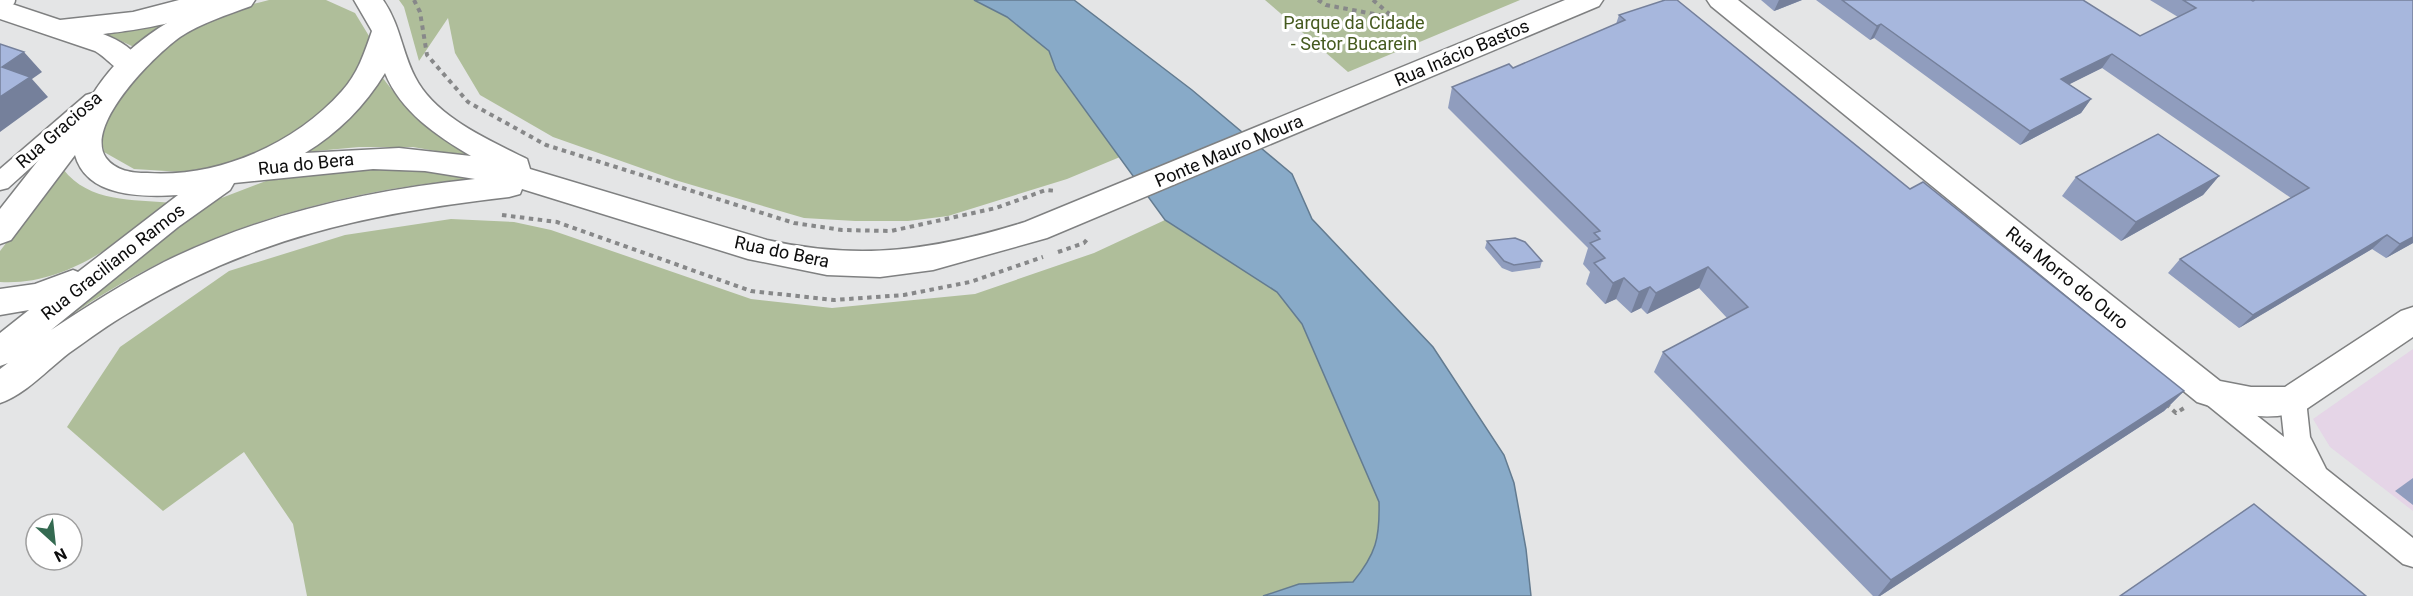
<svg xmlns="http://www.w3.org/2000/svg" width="2413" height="596" viewBox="0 0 2413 596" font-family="Roboto,sans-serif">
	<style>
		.industrial { fill: #e5d5e7 }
		.green { fill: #afbe9a }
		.water { fill: #88aac8; stroke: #637b90; stroke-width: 1.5 }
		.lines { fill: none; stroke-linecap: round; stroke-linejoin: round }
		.service-casing { stroke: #7f8081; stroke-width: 15 }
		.minor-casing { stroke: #7f8081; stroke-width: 3 }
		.secondary-casing { stroke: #7f8081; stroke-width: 3 }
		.primary-casing { stroke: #7f8081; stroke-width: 3 }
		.path { stroke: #878889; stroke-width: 4; stroke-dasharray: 4.5 4.5; stroke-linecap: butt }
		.service { stroke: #fff; stroke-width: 12 }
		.minor { fill: #fff; fill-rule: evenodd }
		.secondary { fill: #fff; fill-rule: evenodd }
		.primary { fill: #fff; fill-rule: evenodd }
		.wall { fill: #909dbe }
		.shaded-wall { fill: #75809b }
		.building { fill: #a7b7dd; stroke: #75809b; stroke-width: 1.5 }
		.labels { text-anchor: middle; stroke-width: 6; stroke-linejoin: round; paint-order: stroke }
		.park-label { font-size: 18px; fill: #455a1f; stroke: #fff }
		.street-label { font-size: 18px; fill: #0d0d0d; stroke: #fff }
	</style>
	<rect width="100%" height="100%" fill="#e4e5e6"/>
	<path class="industrial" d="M2413,349V511L2330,447L2313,419Z"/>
	<g class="green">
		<path d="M269,0H326L355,13L369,36L364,64L328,111L289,139L238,162L182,172L134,169L104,152C103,145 100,136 101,129C101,108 115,92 129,77C170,32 211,14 269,0Z"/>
		<path d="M399,0H974L1007,17L1049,51L1056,71L1120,157L1067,179L948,216L908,221H855L804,218L675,180L553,137L480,95L455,53L448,18L419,61L404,7Z"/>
		<path d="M1265,0H1520L1348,72Z"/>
		<path d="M166,23L136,48L104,33Z"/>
		<path d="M382,77C414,118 430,133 476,158L413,147H359L295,153Z"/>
		<path d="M63,169C89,203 133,199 171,203C120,240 68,286 0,282V251Z"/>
		<path d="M398,169L457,175L470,179C314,193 166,241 41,337L198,207L266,181L310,171Z"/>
		<path d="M451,219L514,222L551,230L751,299L832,308L975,294L1094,253L1165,220L1277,292L1302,324L1379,502C1380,538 1376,554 1353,582L1299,584L1263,596H307L293,524L244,452L163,511L67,427L120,347L229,271L345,235Z"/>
	</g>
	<path class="water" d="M974,0H1074L1192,90L1292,174L1312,219L1433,347L1504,455L1514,483L1526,549L1531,596H1263L1299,584L1353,582C1376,554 1380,538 1379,502L1302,324L1277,292L1165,220L1056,70L1049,51L1007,17Z"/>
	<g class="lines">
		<defs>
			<path id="service" d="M0,4L9,0"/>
			<g id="minor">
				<path d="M93,93L100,95L104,100L100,105L8,188L0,190V169L86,95Z"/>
				<path d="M2209,382L2218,385L2284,437L2280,400L2284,393L2293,389L2302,393L2306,400L2310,437L2326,469L2413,538V567L2403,564L2200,399L2196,392L2200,385Z"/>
			</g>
			<path id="secondary" d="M0,0L60,20L133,12L179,0H217C202,22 128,31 103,34C121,41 134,49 144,66L140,73C119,78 112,61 95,51L0,19Z"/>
			<g id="primary">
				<path d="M215,0H255L251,6C227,15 201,23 180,37C156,54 83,125 106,158C116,171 132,173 147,173C218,178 295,144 342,91C358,73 364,54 372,31L354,0H383C400,24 402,52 415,77C435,117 489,140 527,159L530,169L767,240C860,261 935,250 1025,222L1565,0H1603L1599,6L1047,238L933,270L880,277L827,275L748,259L522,189L520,194L509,197C369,213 252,238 130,312C109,324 89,339 69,353C47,370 26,394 0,403V369L8,363L0,366V333L29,310L0,315V289L35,284L73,270L78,272L178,195C143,197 87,198 75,155L11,240L0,244V209L81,106L87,104C115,53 162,20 215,0ZM385,73C401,112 436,135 471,156L399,148L305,153C338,133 365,106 385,73ZM373,169L425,171L475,179C369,190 261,214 164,262C125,282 88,306 51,330L178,227L230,190L234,183Z"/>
				<path d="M1707,0H1738L2220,381L2251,387H2285L2401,311L2413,307V337L2305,410C2268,423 2233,414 2197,402L1711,6Z"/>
			</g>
		</defs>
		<use href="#service" class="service-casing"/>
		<use href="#minor" class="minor-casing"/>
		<use href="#secondary" class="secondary-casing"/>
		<use href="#primary" class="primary-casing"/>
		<g class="path">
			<path d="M414,0L420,12L427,55L468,102L546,145L794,223L842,230L891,231L996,208L1046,190L1057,191"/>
			<path d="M1318,0L1326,5L1395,18"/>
			<path d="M1373,0L1394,18"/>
			<path d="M502,215L557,222L751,291L834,300L904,295L970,282L1043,257"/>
			<path d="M1058,252L1084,243L1089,237"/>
			<path d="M2166,404L2176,413L2184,408"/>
		</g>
		<use href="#service" class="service"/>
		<use href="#minor" class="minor"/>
		<use href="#secondary" class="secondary"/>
		<use href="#primary" class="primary"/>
	</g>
	<g class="wall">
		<path d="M1761,0H1802L1774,11Z"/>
		<path d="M1816,0H2083L2140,36L2178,17L2150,0H2251L2253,1L2413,0V243L2386,258L2372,249L2239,328L2168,273L2180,259L2291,198L2102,68L2069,84L2091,99L2081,113L2020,145L1874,38L1870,40Z"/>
		<path d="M1619,15L1910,189L2184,391L2164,411L1880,596H1873L1654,372L1663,352L1727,318L1699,288L1647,314L1641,308L1631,313L1616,299L1605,304L1586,284L1590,272L1583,264L1588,248L1448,108L1452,87L1513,68L1616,24Z"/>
		<path d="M2219,176L2203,195L2121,241L2062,196L2076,177Z"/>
		<path d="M1487,241L1542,261L1540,268L1512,272L1502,268L1485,248Z"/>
		<path d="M2413,478V505L2395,491Z"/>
	</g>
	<g class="shaded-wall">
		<path d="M1779,0H1802L1774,11Z"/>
		<path d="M1881,24L1874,38L1870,40L1877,26Z"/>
		<path d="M24,52L42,72L32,79L48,97L0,132V97L2,67Z"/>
		<path d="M2112,54L2102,68L2052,93L2061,79Z"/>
		<path d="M2091,99L2081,113L2020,145L2030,131Z"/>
		<path d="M2219,176L2203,195L2121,241L2136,222Z"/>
		<path d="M2387,235L2372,249L2239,328L2253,315Z"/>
		<path d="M2413,237V243L2386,258L2400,244Z"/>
		<path d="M1708,267L1699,288L1647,314L1656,293Z"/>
		<path d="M1624,278L1616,299L1605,304L1613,283Z"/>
		<path d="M1650,287L1641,308L1631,313L1639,292Z"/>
		<path d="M2184,391L2164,411L1880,596H1878L1891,580Z"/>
	</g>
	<g class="building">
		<path d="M1665,0H1677L1910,189L1923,182L2184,391L1891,580L1663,352L1748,307L1708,267L1656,293L1650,287L1639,292L1624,278L1613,283L1594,263L1605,258L1590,243L1600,239L1594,233L1600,231L1452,87L1509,64L1513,68L1625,20L1619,15Z"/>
		<path d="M1842,0H2083L2140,36L2196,8L2183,0H2251L2253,1L2255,0H2413V237L2400,244L2387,235L2253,315L2180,259L2309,188L2112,54L2061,79L2091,99L2030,131L1881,24L1877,26Z"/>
		<path d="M0,44L24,52L2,67L30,77L0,97Z"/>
		<path d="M2158,134L2219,176L2136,222L2076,177Z"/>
		<path d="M1515,238L1525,242L1542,261L1514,265L1504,261L1487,241Z"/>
		<path d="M2254,504L2366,596H2120Z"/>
	</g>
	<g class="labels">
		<g class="park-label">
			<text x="1354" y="29">Parque da Cidade<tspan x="1354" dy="21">- Setor Bucarein</tspan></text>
		</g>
		<g class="street-label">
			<text transform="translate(1462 53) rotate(-23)" y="6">Rua Inácio Bastos</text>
			<text transform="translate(59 130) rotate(-41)" y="6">Rua Graciosa</text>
			<text transform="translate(1229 151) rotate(-23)" y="6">Ponte Mauro Moura</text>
			<text transform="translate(306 164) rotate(-6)" y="6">Rua do Bera</text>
			<text transform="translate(782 252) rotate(12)" y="6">Rua do Bera</text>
			<text transform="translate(113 262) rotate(-38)" y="6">Rua Graciliano Ramos</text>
			<text transform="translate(2067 278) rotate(39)" y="6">Rua Morro do Ouro</text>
		</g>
	</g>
	<g transform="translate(54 542) rotate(153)"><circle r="28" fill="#ffffff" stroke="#9e9e9e" stroke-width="1.5"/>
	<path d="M0-4.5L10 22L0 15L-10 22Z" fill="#346a51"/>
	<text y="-9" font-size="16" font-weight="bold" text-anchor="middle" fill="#0d0d0d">N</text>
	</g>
</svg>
